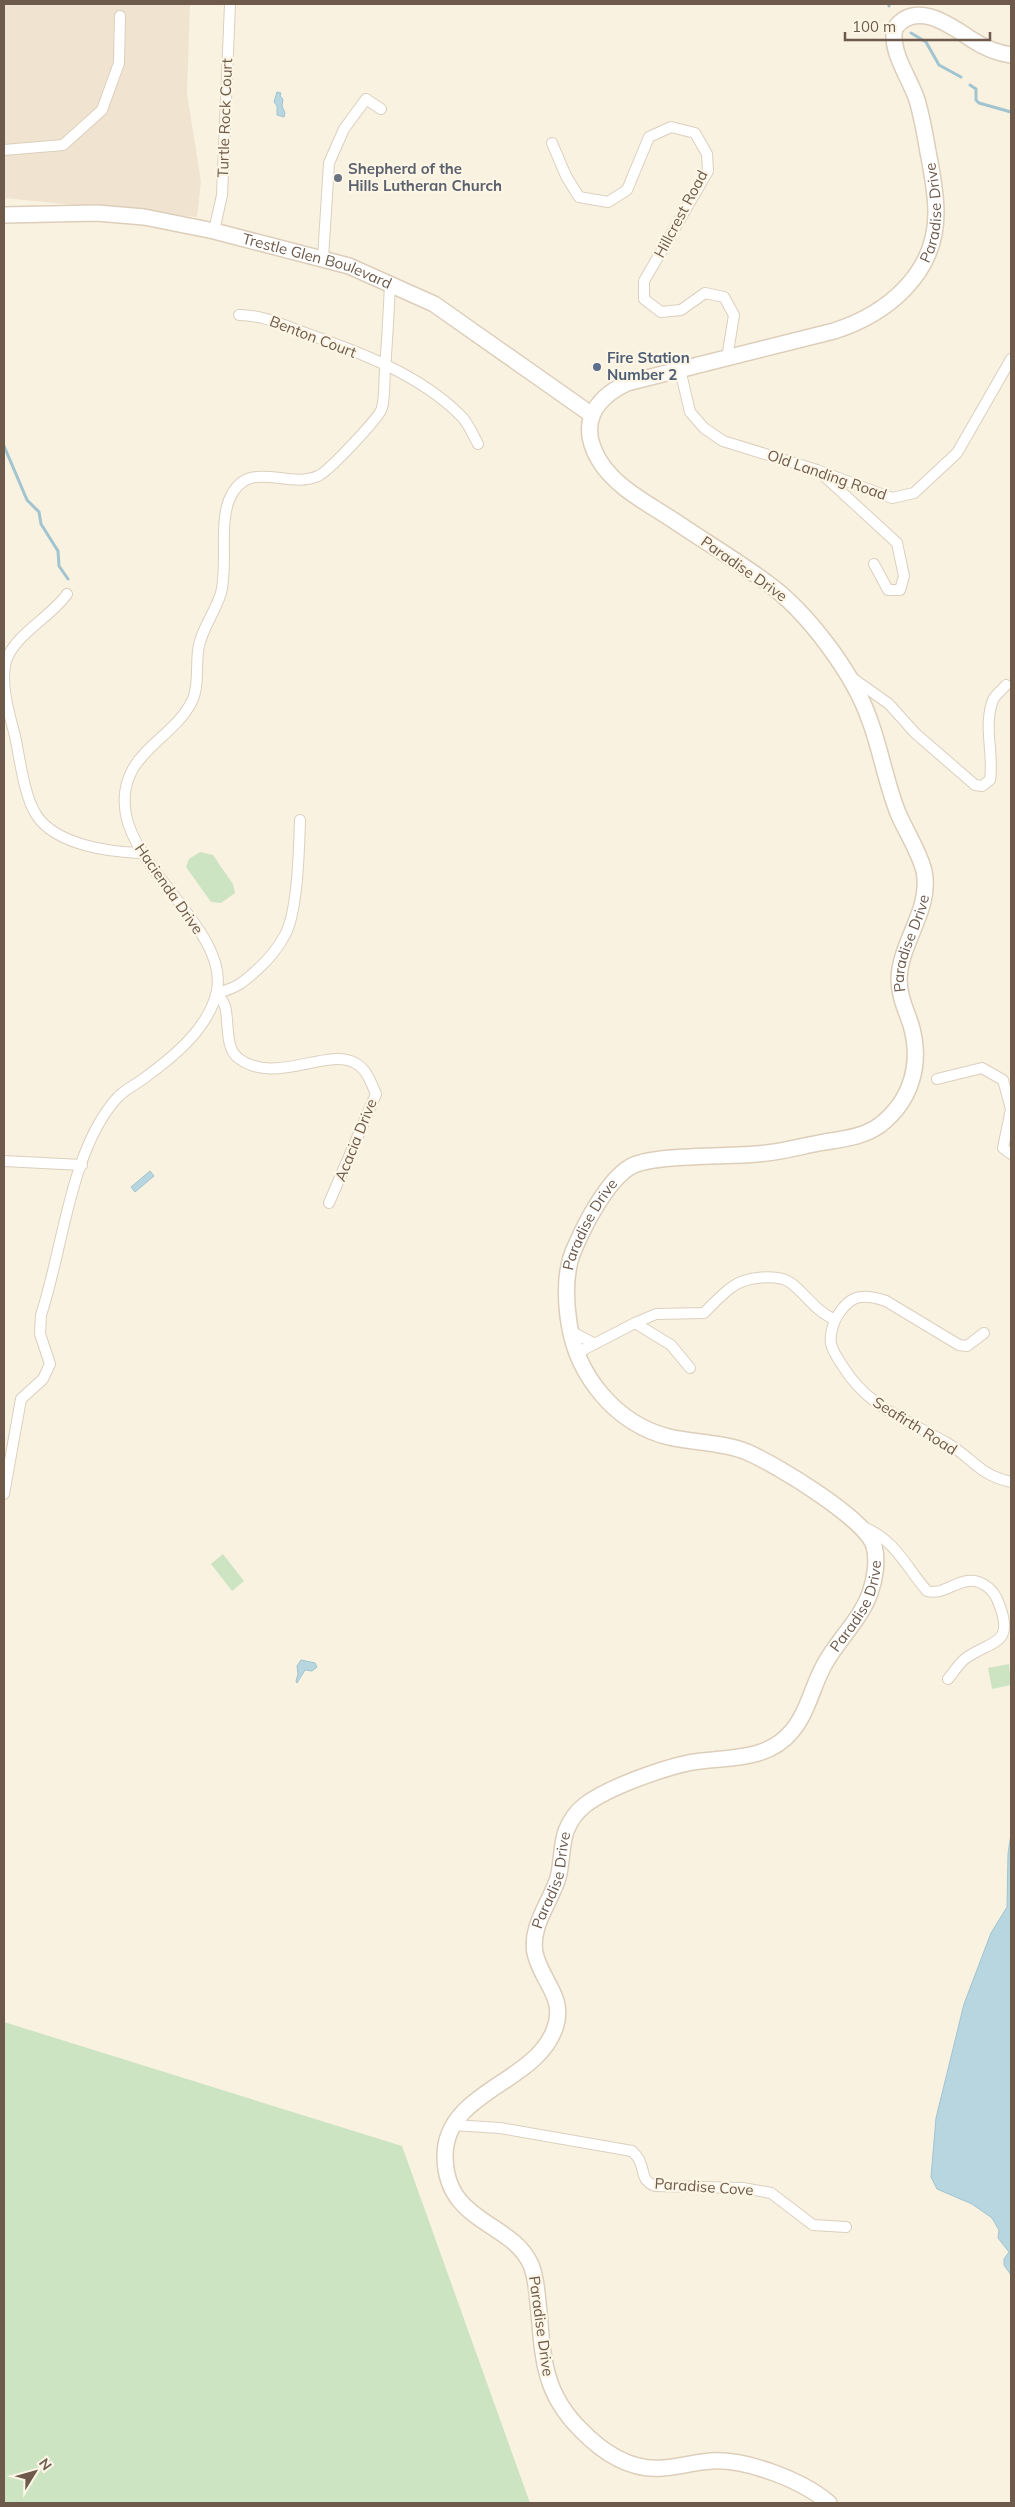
<svg xmlns="http://www.w3.org/2000/svg" width="1015" height="2507" viewBox="0 0 1015 2507" font-family="Mulish,sans-serif">
	<style>
		.residential { fill: #f0e4d1 }
		.green { fill: #cde4c2 }
		.water { fill: #b8d6e0; stroke: #a0c4d0 }
		.lines { fill: none; stroke-linecap: round; stroke-linejoin: round }
		.stream { stroke: #a0c4d0; stroke-width: 3 }
		.street-casing { stroke: #dccfbe; stroke-width: 12 }
		.secondary-casing { stroke: #ddceba; stroke-width: 18 }
		.street { stroke: #fff; stroke-width: 10 }
		.secondary { stroke: #fff; stroke-width: 15 }
		.worship-dot { fill: #6b7280; stroke: #fdf6e7; stroke-width: 2 }
		.service-dot { fill: #5c6f8a; stroke: #fdf6e7; stroke-width: 2 }
		.labels { text-anchor: middle; stroke-width: 4.5; stroke-linejoin: round; paint-order: stroke }
		.street-label { font-size: 15px; fill: #6d5a4b; stroke: #fdf6e7 }
		.worship-label { font-size: 15px; font-weight: bold; fill: #5b616d; stroke: #fdf6e7; text-anchor: start }
		.service-label { font-size: 15px; font-weight: bold; fill: #4e5e75; stroke: #fdf6e7; text-anchor: start }
	</style>
	<rect width="100%" height="100%" fill="#f9f2e1"/>
	<path class="residential" d="M4,4H190L187,94L201,181L197,217L4,198Z"/>
	<g class="green">
		<path d="M200,852L213,855L233,884L235,893L221,903L211,902L186,867L189,859Z"/>
		<path d="M223,1554L244,1581L232,1591L211,1564Z"/>
		<path d="M1009,1664L1011,1685L992,1689L988,1668Z"/>
		<path d="M4,2022L402,2146L530,2503H4Z"/>
	</g>
	<g class="water">
		<path d="M277,92L281,93L280,96L283,99L282,106L285,113L284,117L277,115V106L274,102Z"/>
		<path d="M150,1171L154,1176L135,1192L131,1187Z"/>
		<path d="M301,1660L315,1663L317,1667L312,1671L305,1670L297,1683L296,1681L298,1674L297,1666Z"/>
		<path d="M1011,1833V2275L1004,2265V2259L1009,2252L998,2238L999,2230L992,2218L972,2204L937,2189L931,2177L936,2118L964,2004L991,1933L1007,1907L1008,1854Z"/>
	</g>
	<g class="lines">
		<g class="stream">
			<path d="M889,6V4"/>
			<path d="M911,33L926,42L939,65L961,77"/>
			<path d="M970,85L976,89V100L979,103L1011,112"/>
			<path d="M4,446L27,500L39,512L41,524L58,551L59,566L68,579"/>
		</g>
		<defs>
			<g id="street">
				<path d="M552,143L566,176L579,197L608,202L627,190L649,137L671,127L695,133L707,154L708,171L644,281V299L661,312L681,310L705,293L724,297L734,315L727,358"/>
				<path d="M4,150L63,145L102,110L119,63L120,16"/>
				<path d="M214,231L222,195L230,4"/>
				<path d="M323,258L329,163L344,129L366,99L381,109"/>
				<path d="M239,315C263,315 283,325 305,333C359,352 419,374 460,415C468,422 473,435 478,444"/>
				<path d="M680,369L690,412L704,428L723,441L817,470L892,498L914,493L957,453L1011,359"/>
				<path d="M822,474L897,543L904,576L900,590H888L874,564"/>
				<path d="M67,594C51,617 14,635 6,661C0,684 9,713 15,736C20,759 24,797 37,816C57,845 109,852 141,853"/>
				<path d="M851,677L889,704L915,733L975,785L982,786L990,780C994,754 983,726 993,700C995,695 1002,690 1006,685"/>
				<path d="M300,820C299,848 298,911 285,935C279,946 269,959 259,968C244,982 237,988 217,993C220,997 223,1001 225,1006C229,1020 225,1047 237,1057C273,1087 326,1047 355,1063C367,1069 371,1083 376,1094L329,1203"/>
				<path d="M937,1079L982,1068L1003,1080L1011,1109L1003,1148L1011,1154"/>
				<path d="M4,1161L82,1165"/>
				<path d="M835,1320C848,1296 860,1292 886,1301L959,1345L967,1346L984,1333"/>
				<path d="M635,1323L671,1345L690,1368"/>
				<path d="M570,1331L595,1344"/>
				<path d="M577,1353L635,1323L656,1314L704,1313C713,1304 722,1294 732,1287C745,1277 778,1273 791,1283C809,1297 813,1309 835,1320C827,1341 830,1347 842,1365C868,1408 906,1419 947,1443C973,1458 977,1474 1011,1482"/>
				<path d="M4,1494L21,1399L43,1379L50,1364L40,1334L41,1315C63,1249 70,1150 117,1098C124,1090 135,1085 143,1079C172,1058 210,1028 217,990C228,934 137,873 126,815C115,754 172,742 192,701C199,687 196,667 198,651C200,631 215,613 221,593C228,565 219,526 229,500C247,456 287,490 318,476C328,472 380,417 382,408C385,396 384,382 385,370C387,341 389,312 390,282"/>
				<path d="M863,1527C895,1539 906,1567 927,1591C944,1596 958,1578 975,1581C987,1584 995,1592 999,1604C1015,1645 992,1640 966,1658C959,1663 954,1672 948,1679"/>
				<path d="M453,2125L500,2128L632,2151C635,2154 639,2158 640,2162C645,2173 641,2180 655,2186L743,2188L771,2193L813,2225L846,2227"/>
			</g>
			<g id="secondary">
				<path id="s1" d="M4,215L97,213L144,217L214,231L349,266L434,304L592,415"/>
				<path id="s2" d="M829,2503C802,2480 747,2459 711,2461C695,2462 679,2467 663,2468C630,2471 602,2452 580,2429C544,2393 543,2359 539,2312C537,2296 537,2279 531,2265C512,2221 446,2224 445,2157C444,2091 536,2084 555,2028C566,1997 541,1981 535,1953C530,1926 550,1903 558,1878C562,1863 561,1846 566,1831C570,1821 576,1812 585,1805C607,1788 660,1769 688,1763C724,1756 766,1763 792,1731C809,1711 813,1682 827,1660C841,1637 861,1618 870,1593C875,1579 878,1560 874,1546C865,1518 775,1464 747,1452C722,1442 695,1443 669,1437C616,1424 577,1376 569,1323C565,1297 564,1269 576,1245C586,1222 608,1180 630,1167C651,1154 727,1157 756,1154C778,1153 798,1147 819,1143C841,1139 862,1138 880,1125C912,1100 922,1063 911,1025C906,1010 899,996 899,979C900,942 932,909 924,871C919,851 906,832 898,813C886,783 881,751 870,721C854,674 807,611 766,582C736,560 704,541 673,520C647,503 615,487 599,460C578,424 594,399 627,383L834,331C887,314 936,274 936,213C936,193 932,172 928,152C925,134 922,117 917,100C910,78 889,51 895,28C916,0 950,25 971,39C983,47 997,53 1011,55"/>
			</g>
		</defs>
		<use href="#street" class="street-casing"/>
		<use href="#secondary" class="secondary-casing"/>
		<use href="#street" class="street"/>
		<use href="#secondary" class="secondary"/>
	</g>
	<circle class="worship-dot" cx="338" cy="178" r="5"/>
	<circle class="service-dot" cx="597" cy="367" r="5"/>
	<g class="labels">
		<g class="street-label">
			<text transform="translate(225 118) rotate(-88)" y="5">Turtle Rock Court</text>
			<text dy="5" stroke="none"><textPath href="#s2" startOffset="3559">Paradise Drive</textPath></text>
			<text transform="translate(681 214) rotate(-62)" y="5">Hillcrest Road</text>
			<text dy="5" stroke="none"><textPath href="#s1" startOffset="319">Trestle Glen Boulevard</textPath></text>
			<text transform="translate(313 337) rotate(21)" y="5">Benton Court</text>
			<text transform="translate(827 475) rotate(19)" y="5">Old Landing Road</text>
			<text transform="translate(744 569) rotate(35)" y="5">Paradise Drive</text>
			<text transform="translate(169 889) rotate(55)" y="5">Hacienda Drive</text>
			<text dy="5" stroke="none"><textPath href="#s2" startOffset="2465">Paradise Drive</textPath></text>
			<text transform="translate(356 1140) rotate(-68)" y="5">Acacia Drive</text>
			<text dy="5" stroke="none"><textPath href="#s2" startOffset="1941">Paradise Drive</textPath></text>
			<text transform="translate(915 1426) rotate(32)" y="5">Seafirth Road</text>
			<text dy="5" stroke="none"><textPath href="#s2" startOffset="1372">Paradise Drive</textPath></text>
			<text dy="5" stroke="none"><textPath href="#s2" startOffset="922">Paradise Drive</textPath></text>
			<text transform="translate(704 2187) rotate(4)" y="5">Paradise Cove</text>
			<text transform="translate(541 2326) rotate(82)" y="5">Paradise Drive</text>
		</g>
		<g class="worship-label">
			<text x="348" y="174">Shepherd of the<tspan x="348" dy="17">Hills Lutheran Church</tspan></text>
		</g>
		<g class="service-label">
			<text x="607" y="363">Fire Station<tspan x="607" dy="17">Number 2</tspan></text>
		</g>
	</g>
	<rect width="1015" height="2507" fill="none" stroke="#6d5a4b" stroke-width="10"/>
	<g transform="translate(35 2472) rotate(53)" stroke="#fdf6e7" stroke-width="4" paint-order="stroke">
	<path d="M0-4L9 19L0 12L-9 19Z" fill="#6d5a4b"/>
	<text y="-8" font-size="14" font-weight="bold" text-anchor="middle" fill="#6d5a4b">N</text>
	</g>
	<path d="M845 32v8h145v-8" fill="none" stroke="#6d5a4b" stroke-width="2.5"/>
	<text x="852" y="32" font-size="15" fill="#6d5a4b" stroke="#fdf6e7" stroke-width="4" paint-order="stroke">100 m</text>
</svg>
